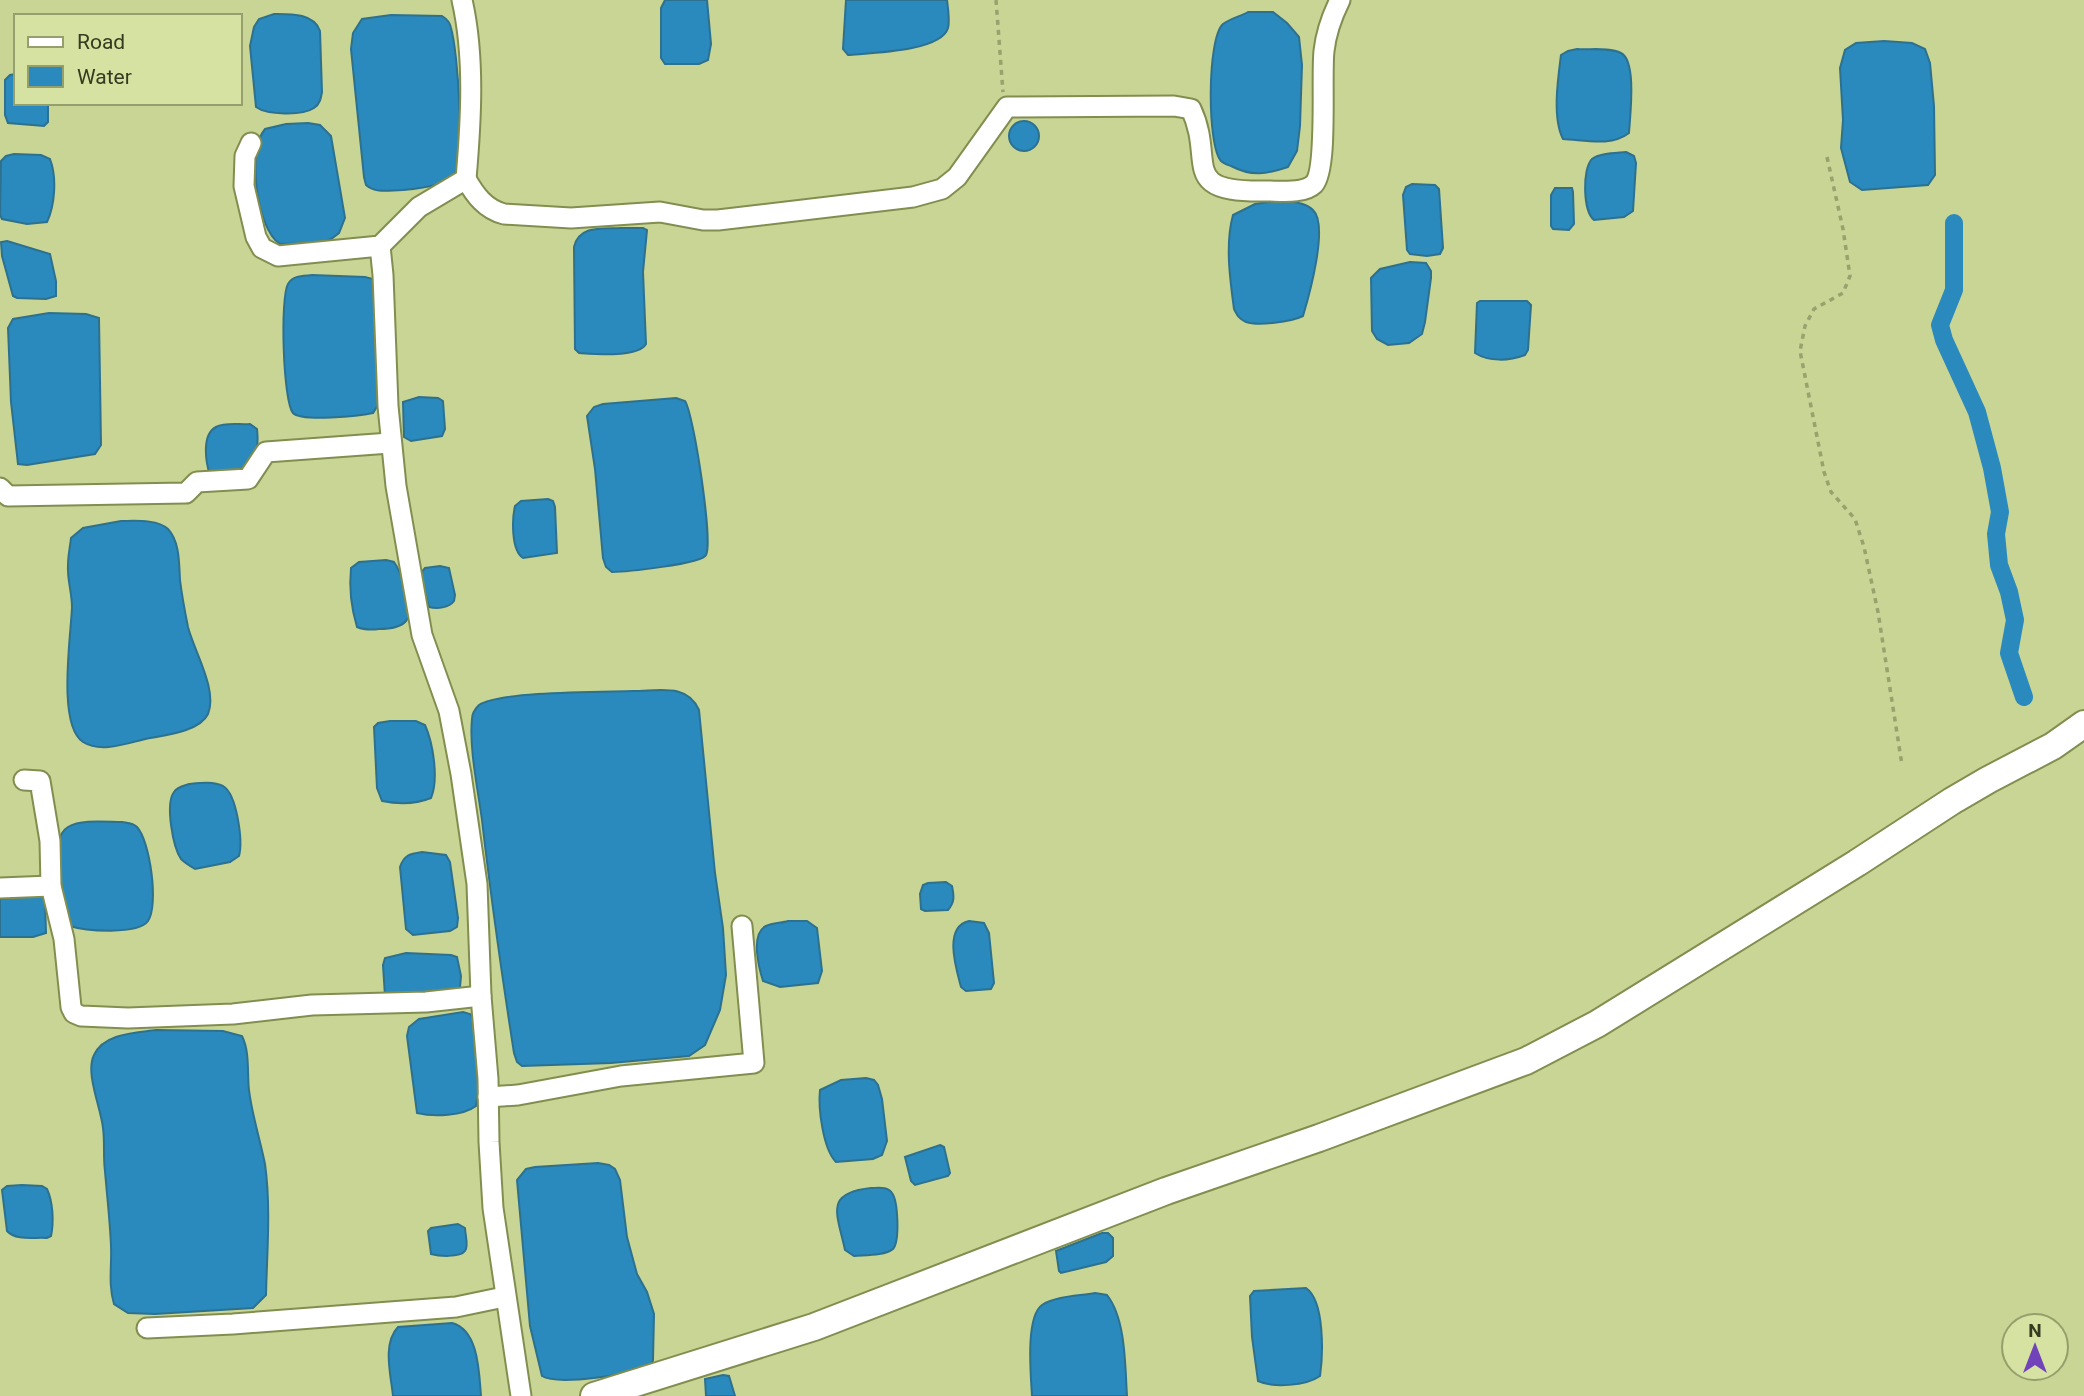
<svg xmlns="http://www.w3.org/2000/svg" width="2084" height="1396" viewBox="0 0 2084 1396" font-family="Roboto,sans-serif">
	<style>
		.water { fill: #2a89bd; stroke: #2d718e; stroke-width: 2 }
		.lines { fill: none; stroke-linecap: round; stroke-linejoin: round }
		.canal { stroke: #2a89bd; stroke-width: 18 }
		.street-casing { stroke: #828e50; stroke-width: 23 }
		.secondary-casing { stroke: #828e50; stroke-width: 30 }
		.path { stroke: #97a26e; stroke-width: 3.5; stroke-dasharray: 5 5; stroke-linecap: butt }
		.street { stroke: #fff; stroke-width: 19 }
		.secondary { stroke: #fff; stroke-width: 26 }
	</style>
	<rect width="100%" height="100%" fill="#c8d594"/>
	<g class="water">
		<path d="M665,0H707L711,44L708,60L699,64H665L661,58V8Z"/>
		<path d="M846,0H947C948,8 950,21 948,28C941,52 868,53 848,55L843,49Z"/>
		<path d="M1248,12H1273L1287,23L1299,37L1302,65L1300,126L1297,151L1288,167C1267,174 1252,177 1231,166C1228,165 1224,164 1221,161C1207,146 1207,38 1223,24C1229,19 1241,16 1248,12Z"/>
		<path d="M274,14C290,14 314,13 320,31L322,92C321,98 320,104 314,108C302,116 267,115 256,107L250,46L254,27L259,19Z"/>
		<path d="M391,15L442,16C447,19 450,22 451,28C458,52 465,156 454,175C447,186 415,189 403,190C390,190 376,194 366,185L364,177L351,49L353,33L362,19Z"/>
		<path d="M1884,41L1912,43L1925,49L1930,63L1934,106L1935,175L1928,185L1862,190L1850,182L1841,148L1843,120L1840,68L1845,50L1856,43Z"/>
		<path d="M1577,49C1589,50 1610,47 1621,53C1637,61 1630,116 1629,133C1611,147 1585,140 1563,139C1552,118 1558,78 1561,55L1568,51Z"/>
		<path d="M16,74V103H48V122L44,126L8,123L5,115V80L10,75Z"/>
		<circle cx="1024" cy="136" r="15"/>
		<path d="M308,123L320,125L331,136L345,218L339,233L331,239L320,243L280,244C256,229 247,150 265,129L286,124Z"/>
		<path d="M1626,152L1634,156L1636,163L1633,211L1624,217L1594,220C1583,211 1582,169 1592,159C1599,153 1616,153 1626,152Z"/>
		<path d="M14,154L41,155L50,159C57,177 55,205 47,222L27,224L2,219L0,215L1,161L6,156Z"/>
		<path d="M1412,184L1435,185L1439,189L1443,248L1440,254L1427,256L1410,254L1407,250L1403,195L1406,187Z"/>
		<path d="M1555,188H1572L1573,192L1574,224L1569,230L1553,229L1551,226V195Z"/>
		<path d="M1282,200C1292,202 1305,202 1313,210C1329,225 1309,296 1303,316C1291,322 1258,326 1246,322C1239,319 1237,315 1234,309C1230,279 1225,244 1233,215L1255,204Z"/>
		<path d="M621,228H643L647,230L643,272L646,344C638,358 594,354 579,353L575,349L574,247C579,225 602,229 621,228Z"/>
		<path d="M7,241L50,254L56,281V296L46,299L17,298L13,296L2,256L1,242Z"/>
		<path d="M1410,262L1426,263L1431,271V278L1425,322L1422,334L1409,343L1388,345L1377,339L1372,331L1371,278L1380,269Z"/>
		<path d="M312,275L365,277L373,279L376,284L379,388L378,405L373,413C360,416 301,422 293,413C283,401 280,298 288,284C293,275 303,276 312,275Z"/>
		<path d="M1480,301H1527L1531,305L1528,350L1525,355C1509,361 1489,362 1475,353L1477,303Z"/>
		<path d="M49,313L86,314L99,318L101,445L95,454L27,465L18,464L11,402L8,328L13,319Z"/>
		<path d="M419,397L438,398L443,401L445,429L442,436L411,441L404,437L403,402Z"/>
		<path d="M676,398L685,401C694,415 713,541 706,555C702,564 624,572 612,572L606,567L603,558L595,469L587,416L594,407L603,404Z"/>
		<path d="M250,424L257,429C259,446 256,458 249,473L210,475C206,463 201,435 216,427C225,422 240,425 250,424Z"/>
		<path d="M548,499L553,501L555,507L557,553L523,558C511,550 512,519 515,506L521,501Z"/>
		<path d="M121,521C135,521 157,519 168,529C180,542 179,564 180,580C182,596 185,612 188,627C194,651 218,690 208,714C200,731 167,735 150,738C130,742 102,754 83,742C57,725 71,636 72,607C72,593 67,579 68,565C68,556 70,547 71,538L83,528Z"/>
		<path d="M386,560L394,562C401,571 414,612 406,621C400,628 387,629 379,629C371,630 364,630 357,627C351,607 349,588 351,568L359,562Z"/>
		<path d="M440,566L449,568L455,595L454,601C449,608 437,609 429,607L420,574L425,568Z"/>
		<path d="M633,691C659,691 687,683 699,710L715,873L723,928L726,975L720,1010L705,1045L689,1056L611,1063L522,1066L517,1062L514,1053C502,976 491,898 482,820C478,790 469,748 472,719C472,713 475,709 479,705C501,691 603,692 633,691Z"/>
		<path d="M390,721H416L425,725C433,743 439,779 431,798C416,804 397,804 382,801L377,788L374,727L378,723Z"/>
		<path d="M189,784C199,783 213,781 223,786C237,794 243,841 239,856L230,862L195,869C190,866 185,863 181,859C173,847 165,804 174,792C177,787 183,786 189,784Z"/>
		<path d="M122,822C127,823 133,823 137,827C150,841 159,905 148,921C138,935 85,931 70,926C64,906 46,840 68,827C81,819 107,822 122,822Z"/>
		<path d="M422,852L446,855L450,862L458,918L457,927L450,931L413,935L406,929L400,867C404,855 409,854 422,852Z"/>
		<path d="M946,882L952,886C954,896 955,902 948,910L925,911L921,909L920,894L923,885L928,883Z"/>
		<path d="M30,895H42L45,902L46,933L33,937H0V899Z"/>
		<path d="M788,921H807L817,928L822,971L818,983L780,987L763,981C759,968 750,934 766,926C772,923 782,923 788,921Z"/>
		<path d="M969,921L984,923L989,933L994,983L991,989L966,991L961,987C956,968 943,927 969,921Z"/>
		<path d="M406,953L451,955L457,957L461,976L460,987L455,990L406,998L385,996L383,965L385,958Z"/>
		<path d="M463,1012L470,1014C483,1031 480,1085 476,1106C463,1116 434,1117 417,1113L407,1036L409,1027L419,1019Z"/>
		<path d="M156,1030L223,1031L242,1036C250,1052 247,1073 249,1090C252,1115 260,1139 265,1164C271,1207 267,1252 266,1295L253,1308L155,1314L128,1313L114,1304C108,1284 112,1266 111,1246C110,1221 107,1196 105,1171C103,1157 105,1142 103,1128C101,1108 85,1073 94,1055C104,1033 136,1033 156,1030Z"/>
		<path d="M866,1078L874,1080L878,1085L882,1099L887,1141L882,1155L873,1159L836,1162C823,1149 818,1108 820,1090L841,1080Z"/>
		<path d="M940,1145L944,1147L950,1173L948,1176L915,1185L911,1181L905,1157Z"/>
		<path d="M598,1163L609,1165L615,1169L620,1180L627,1237L637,1274L647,1292L654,1314L653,1360L651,1366C633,1374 558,1386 542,1376L530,1326L517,1180L526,1169L535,1167Z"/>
		<path d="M22,1185L42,1186L47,1189C53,1202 54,1222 51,1236L47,1238C34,1237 16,1241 7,1231L2,1190L7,1186Z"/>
		<path d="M871,1188C878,1188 888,1186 892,1193C898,1201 900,1241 893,1249C885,1256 864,1255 854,1256L845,1250C837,1213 824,1193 871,1188Z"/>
		<path d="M458,1224L465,1228C465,1234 469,1246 465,1251C460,1258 438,1256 431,1254L428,1231L431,1228Z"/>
		<path d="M1102,1233H1108L1113,1238V1256L1106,1262L1061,1273L1059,1271L1056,1251Z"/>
		<path d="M1306,1288C1325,1301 1323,1355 1320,1376C1306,1386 1273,1388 1258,1381L1252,1337L1250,1296L1254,1291Z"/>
		<path d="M1095,1293L1107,1295C1126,1319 1125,1366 1127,1396H1032C1031,1377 1025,1317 1042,1305C1055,1296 1079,1296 1095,1293Z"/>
		<path d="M452,1323C479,1330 479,1373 481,1396H393C391,1375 382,1344 398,1327Z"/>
		<path d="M723,1375L729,1376L735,1396H706L705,1379Z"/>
	</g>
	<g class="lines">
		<path class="canal" d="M1954,223V290L1940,325L1944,340L1977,412L1992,468L2000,512L1996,534L1999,565L2009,592L2015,620L2009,653L2024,697"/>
		<defs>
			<g id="street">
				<path d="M251,143L245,156L244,186L256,237L262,248L278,256L380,246L419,207L466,179C471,121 475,57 462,0"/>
				<path d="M466,179C475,195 485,209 504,214L571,218L660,212L703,220H718L913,197L942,189L957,177L1007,107L1174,106L1191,109C1216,162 1176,193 1267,191C1280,191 1304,194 1314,184C1328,169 1321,76 1324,51C1326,33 1332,16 1340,0"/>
				<path d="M380,246L383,275L388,406L396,486L422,635L449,711L461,774L477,884L481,996L488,1079L489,1142L493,1208L521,1396"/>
				<path d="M0,488L8,496L186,493L197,482L248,479L266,452L390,443"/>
				<path d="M24,780L40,781L50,841L51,886L64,939L71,1007L74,1013L81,1016L128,1018L233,1014L312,1005L426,1002L481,996"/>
				<path d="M0,888L51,886"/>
				<path d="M488,1097L518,1095L621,1076L754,1063L742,926"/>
				<path d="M147,1328L233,1324L456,1307L504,1297"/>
			</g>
			<path id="secondary" d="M594,1396L814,1327L1166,1191L1319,1138L1526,1061L1597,1024L1857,863L1952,801L1988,780L2053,746L2084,724"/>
		</defs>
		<use href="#street" class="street-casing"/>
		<use href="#secondary" class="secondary-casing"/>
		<g class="path">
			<path d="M996,0L1003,92"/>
			<path d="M1827,157L1843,229L1850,276L1843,293L1814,309L1805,326L1800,351L1824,472L1831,492L1855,519L1864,547L1878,612L1902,765"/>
		</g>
		<use href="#street" class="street"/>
		<use href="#secondary" class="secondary"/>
	</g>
	<rect x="14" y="14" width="228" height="91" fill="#d5e2a1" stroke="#959f6d" stroke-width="2"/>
	<rect x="28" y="37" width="35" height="10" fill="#ffffff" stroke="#959f6d" stroke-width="2"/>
	<text x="77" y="49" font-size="21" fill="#353a20">Road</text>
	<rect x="28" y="66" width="35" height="21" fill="#2a89bd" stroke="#959f6d" stroke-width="2"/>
	<text x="77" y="84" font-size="21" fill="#353a20">Water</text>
	<g transform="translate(2035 1347)"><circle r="33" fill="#d5e2a1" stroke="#959f6d" stroke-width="2"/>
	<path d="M0-5L12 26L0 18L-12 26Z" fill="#7142ba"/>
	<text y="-10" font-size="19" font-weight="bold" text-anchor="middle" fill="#353a20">N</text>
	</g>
</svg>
